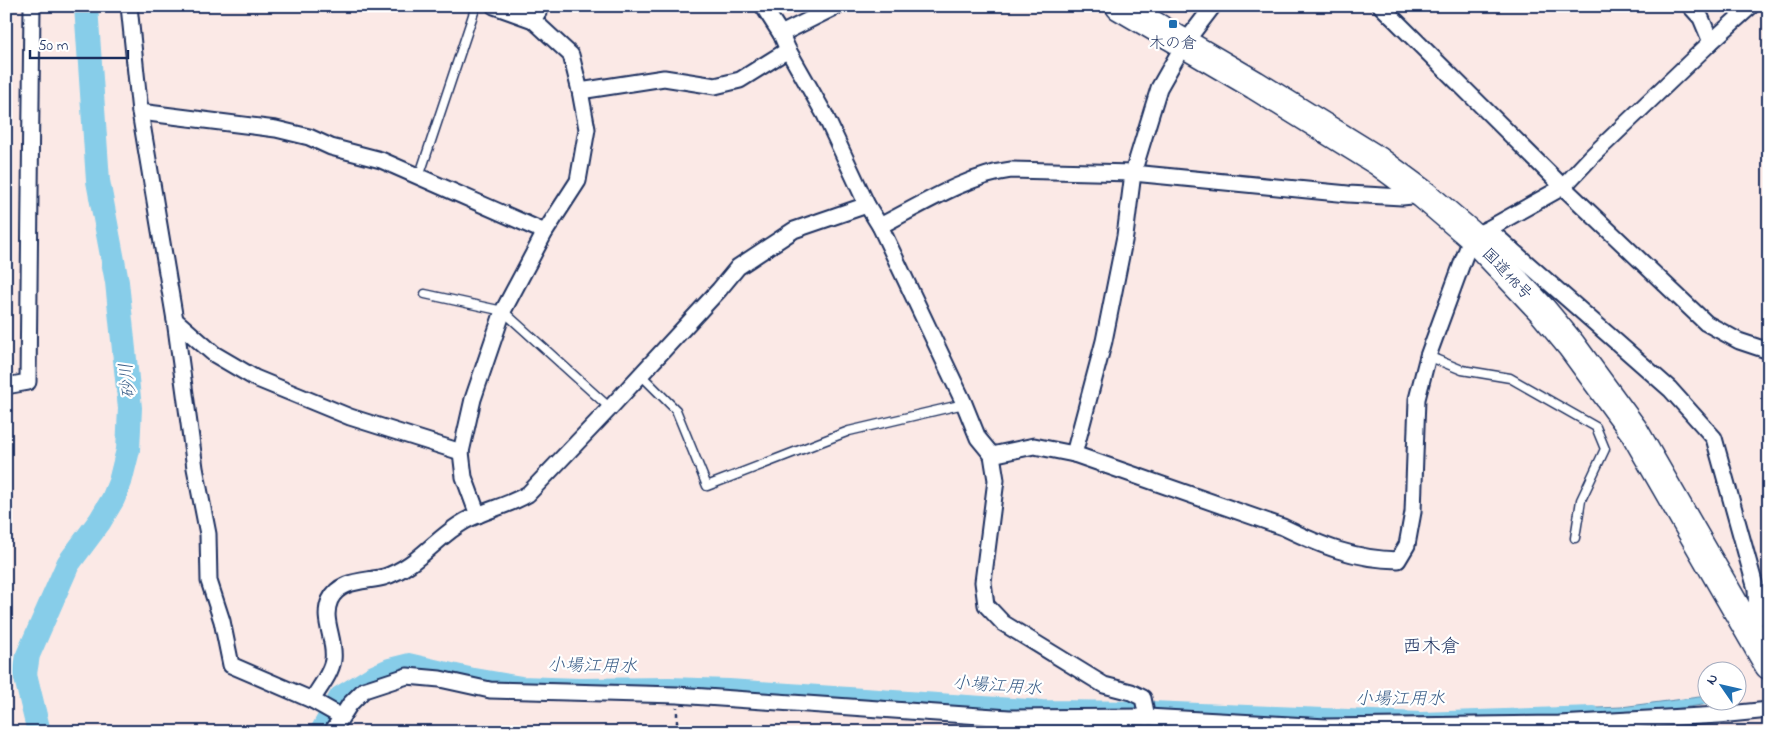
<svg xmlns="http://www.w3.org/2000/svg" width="1775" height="738" viewBox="0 0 1775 738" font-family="'Indie Flower','Klee One',sans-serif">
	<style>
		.water { fill: #87cde9; stroke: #5c8eb1 }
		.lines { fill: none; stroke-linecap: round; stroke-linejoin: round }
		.canal { stroke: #87cde9; stroke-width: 14 }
		.river { stroke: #87cde9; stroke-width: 24 }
		.lane-casing { stroke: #1b2f5e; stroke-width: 11 }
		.street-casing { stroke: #1b2f5e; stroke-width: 19 }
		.highway-casing { stroke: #1b2f5e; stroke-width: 31 }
		.path { stroke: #1b2f5e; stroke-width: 2.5; stroke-dasharray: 4 4; stroke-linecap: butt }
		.lane { stroke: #fff; stroke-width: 8 }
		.street { stroke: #fff; stroke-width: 15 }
		.highway { stroke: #fff; stroke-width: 28 }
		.poi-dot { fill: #1f6fb2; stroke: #fff; stroke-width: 2 }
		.labels { text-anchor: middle; stroke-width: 4.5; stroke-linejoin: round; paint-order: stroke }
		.poi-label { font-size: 16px; fill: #1b2f5e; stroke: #fff }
		.street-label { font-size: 16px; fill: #1b2f5e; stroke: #fff }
		.water-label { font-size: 18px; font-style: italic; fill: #3b5e88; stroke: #fff }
		.quarter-label { font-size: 19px; fill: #1b2f5e; stroke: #fff }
	</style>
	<rect width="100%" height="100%" fill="#fbe9e6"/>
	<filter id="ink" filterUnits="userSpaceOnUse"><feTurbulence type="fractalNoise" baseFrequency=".02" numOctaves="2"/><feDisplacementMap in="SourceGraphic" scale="10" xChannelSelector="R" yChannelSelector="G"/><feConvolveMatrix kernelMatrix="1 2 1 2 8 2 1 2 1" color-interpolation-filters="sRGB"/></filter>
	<g filter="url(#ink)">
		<path class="water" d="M1707,696L1708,700L1729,701L1621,717L1575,718L1574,709L1621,707Z"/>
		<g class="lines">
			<path class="canal" d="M316,732L337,694L371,673L389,665L409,660L474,675L521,683L580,685L669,684L729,686L1042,707L1151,708L1421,719L1593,713"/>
			<path class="river" d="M39,732L25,674L28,655L68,564L100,521L113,499L120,482L128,450L130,408L117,282L98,181L86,6"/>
			<defs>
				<g id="lane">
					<path d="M419,177L476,6"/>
					<path d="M425,294L503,311L610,408"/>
					<path d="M1428,356L1462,370L1510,378L1596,427L1605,449L1581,500L1575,538"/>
					<path d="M641,375L676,410L707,486L849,431L964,404"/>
				</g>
				<g id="street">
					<path d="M129,6L140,112L175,320L195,468L208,534L209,581L222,621L231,665L312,700L335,713"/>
					<path d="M763,6L781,34L788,50L825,115L867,205L880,226L963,401L978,438L992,455L996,480L983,582L986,605L1003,623L1104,685L1131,692L1143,698L1147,717"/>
					<path d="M1381,6L1563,187L1706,323L1739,341L1769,351"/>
					<path d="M1690,6L1701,18L1711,42"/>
					<path d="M533,20L542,6"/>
					<path d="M781,34L837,6"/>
					<path d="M580,91L664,78L715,86L740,80L788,50"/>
					<path d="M140,112L276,129L309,137L331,147L381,160L545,232"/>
					<path d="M880,226C919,206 968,175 1011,170L1133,173L1348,194L1402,197L1422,195"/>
					<path d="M1488,229L1670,389L1714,438L1756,589L1757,617L1749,632"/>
					<path d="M175,320L214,354L255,378L350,417L461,452"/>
					<path d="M6,386L28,382L32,6"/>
					<path d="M1074,454L1104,341L1125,236L1133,173L1159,88L1184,44L1213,6"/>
					<path d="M992,455L1034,446L1074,454L1283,527C1322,546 1354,559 1398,560L1407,545L1413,512L1417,399L1428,356L1472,236L1488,229L1563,187L1593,155L1711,42L1751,6"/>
					<path d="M478,515L464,477L461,452L473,399L503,311L545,232L578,181L587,129L580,91L571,55L533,20L494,6"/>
					<path d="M312,700C319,688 331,674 333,660C336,639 321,620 330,600C340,579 365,582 384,577C417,567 436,537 465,521C485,510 508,506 528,494L610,408L719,290L738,267L794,230L867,205"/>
					<path d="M332,732L350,704L364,690L407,676L440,679L490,690L677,695L1009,718L1147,717L1326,727L1559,724L1719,715L1769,710"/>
				</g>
				<path id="highway" d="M1120,6L1255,85L1378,161L1424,195L1472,236L1542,310L1571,345L1634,431L1769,665"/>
			</defs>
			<use href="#lane" class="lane-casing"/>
			<use href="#street" class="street-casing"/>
			<use href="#highway" class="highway-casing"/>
			<path class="path" d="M677,732V707"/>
			<use href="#lane" class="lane"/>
			<use href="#street" class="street"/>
			<use href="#highway" class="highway"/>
		</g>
	</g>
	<rect class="poi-dot" x="1168" y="19" width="10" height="10" rx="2.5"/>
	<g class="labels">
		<g class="poi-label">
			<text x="1173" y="48">木の倉</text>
		</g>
		<g class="street-label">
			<text transform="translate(1508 273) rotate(46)" y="6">国道118号</text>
		</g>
		<g class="water-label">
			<text transform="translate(127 381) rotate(-96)" y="6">砂川</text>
			<text transform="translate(592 665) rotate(1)" y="6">小場江用水</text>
			<text transform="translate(997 685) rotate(4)" y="6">小場江用水</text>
			<text x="1400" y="704">小場江用水</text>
		</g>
		<g class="quarter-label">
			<text x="1431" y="652">西木倉</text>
		</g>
	</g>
	<rect width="1775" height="738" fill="none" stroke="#fff" stroke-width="25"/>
	<rect x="12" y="12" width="1750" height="713" fill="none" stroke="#1b2f5e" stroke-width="2" filter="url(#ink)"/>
	<g transform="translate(1722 686) rotate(304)"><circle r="24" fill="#ffffff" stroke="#a4acbf"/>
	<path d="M0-4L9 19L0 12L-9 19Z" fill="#1f6fb2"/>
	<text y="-8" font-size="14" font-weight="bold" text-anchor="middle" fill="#1b2f5e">N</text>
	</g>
	<path d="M30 50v8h98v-8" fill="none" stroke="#1b2f5e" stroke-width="2.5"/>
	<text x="38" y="50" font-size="15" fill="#1b2f5e" stroke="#ffffff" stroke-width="4" paint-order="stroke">50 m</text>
</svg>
